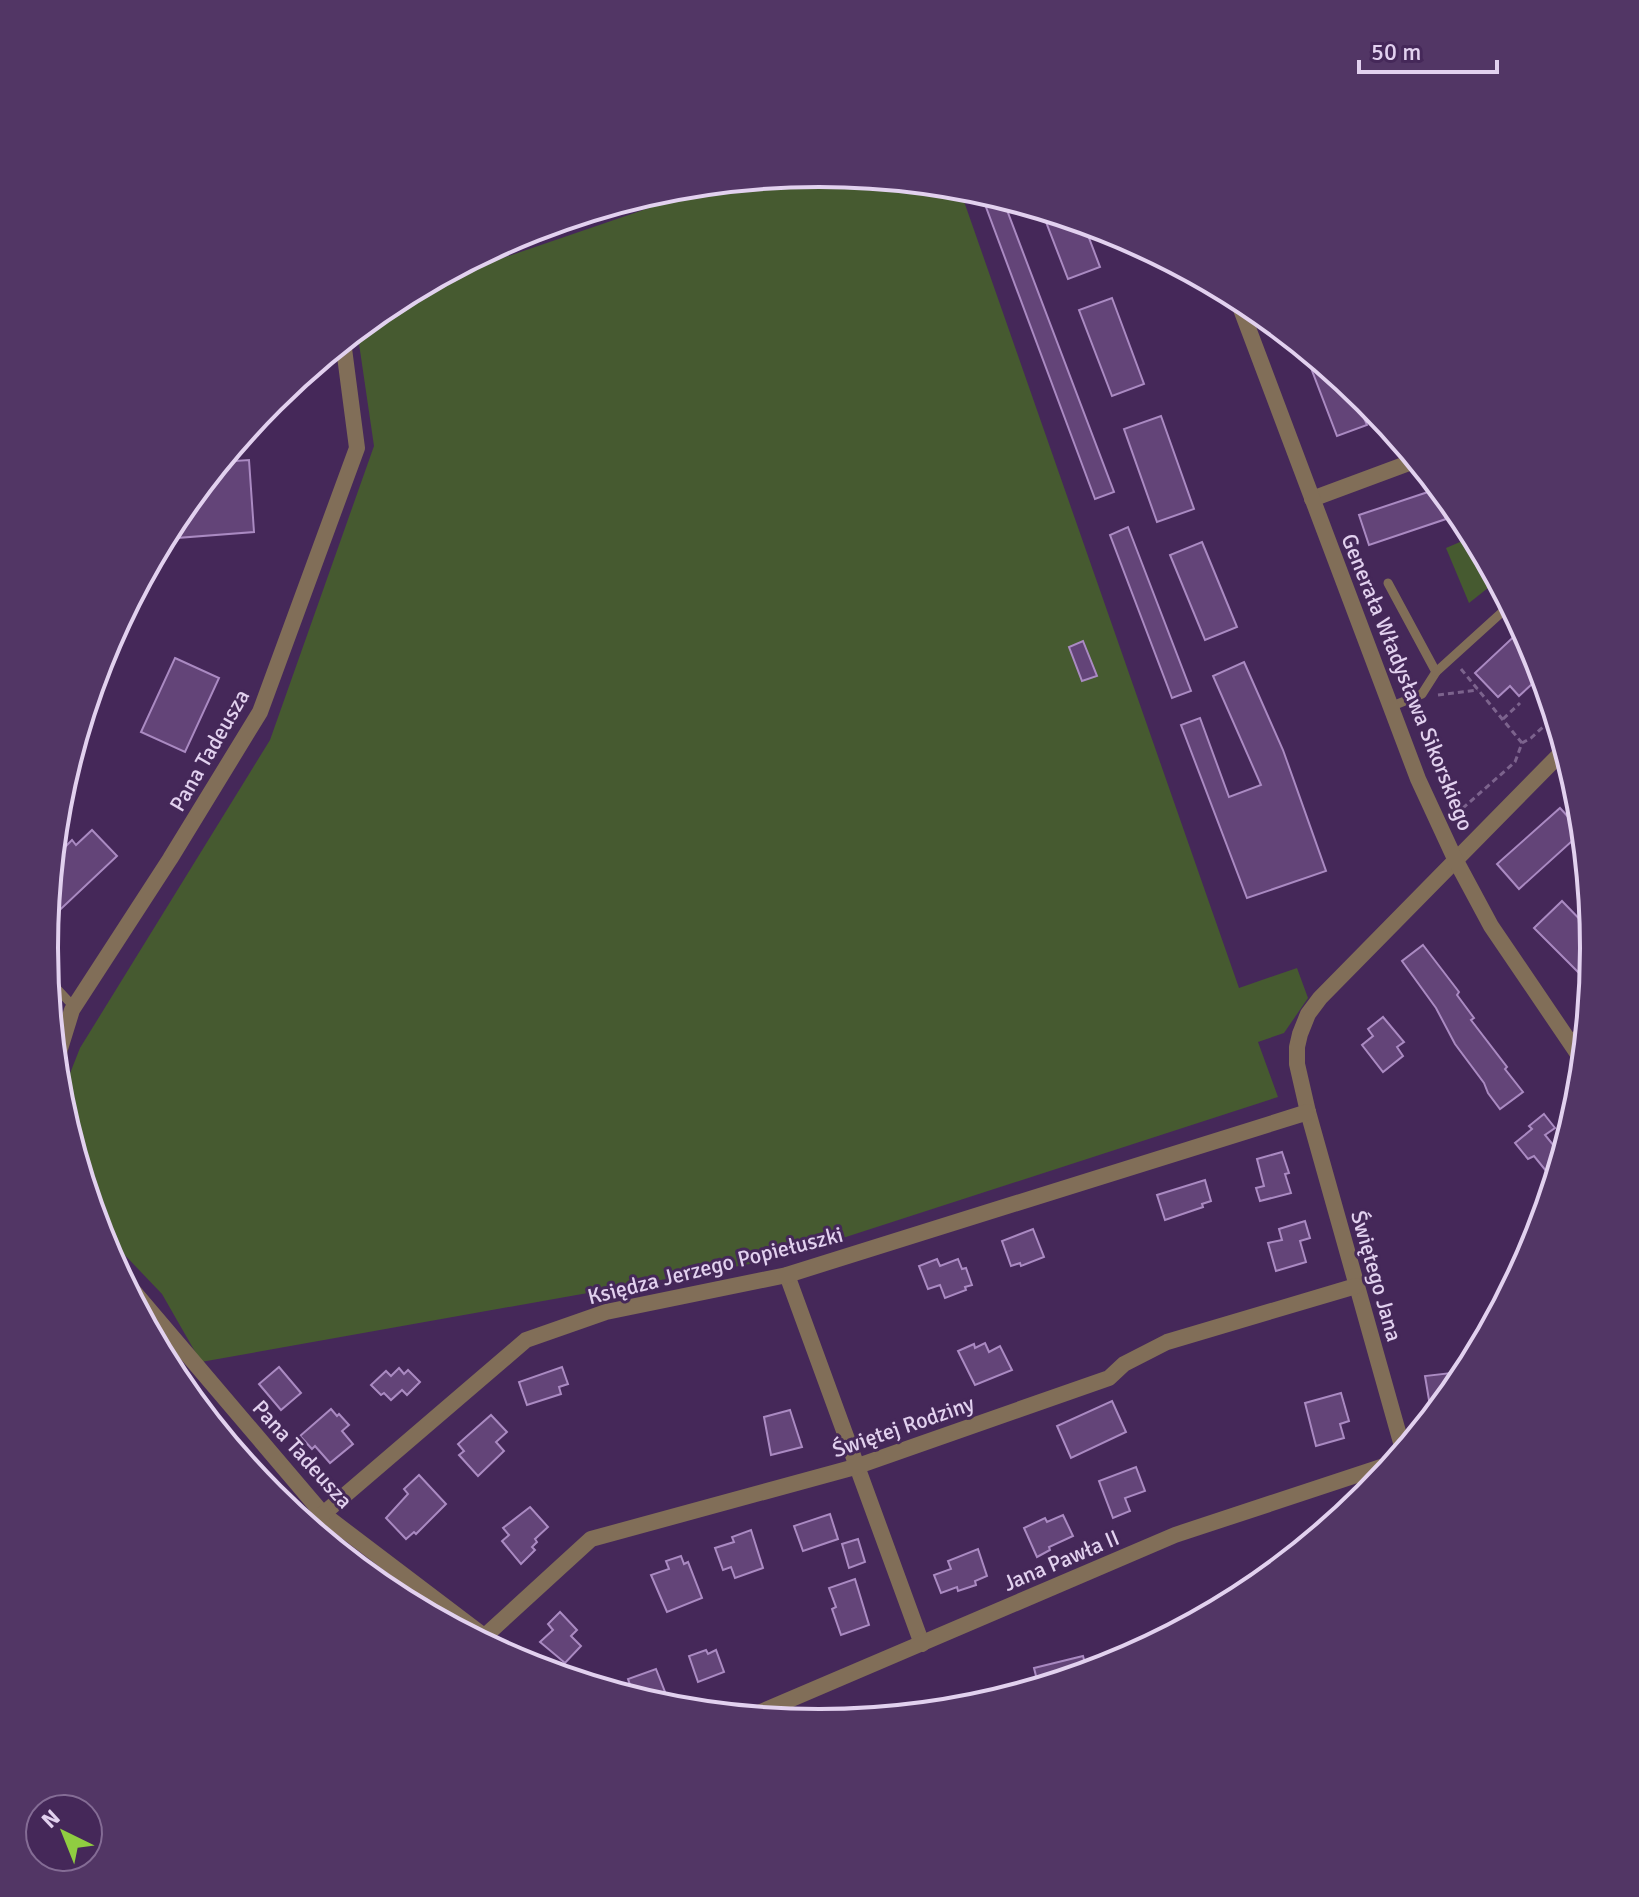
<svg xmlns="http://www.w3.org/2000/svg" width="1639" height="1897" viewBox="0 0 1639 1897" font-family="Signika,sans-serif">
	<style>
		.green { fill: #465a30 }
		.building { fill: #634478; stroke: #aa8ac2; stroke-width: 2 }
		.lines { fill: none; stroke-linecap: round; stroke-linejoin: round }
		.path { stroke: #7c638d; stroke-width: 3; stroke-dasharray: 6 4; stroke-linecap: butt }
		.service { stroke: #816e58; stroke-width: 9 }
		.minor { stroke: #816e58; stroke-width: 16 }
		.tertiary { stroke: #816e58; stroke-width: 16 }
		.labels { text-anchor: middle; stroke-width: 6; stroke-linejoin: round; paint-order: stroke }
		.street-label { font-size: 22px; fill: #e2d1ef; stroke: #452859 }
		.rim { fill: none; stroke: #e2d1ef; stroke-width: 4 }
	</style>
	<rect width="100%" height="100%" fill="#452859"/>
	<g class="green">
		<path d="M820,173L959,187L1239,988L1297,968L1308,998L1284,1033L1258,1042L1278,1097L778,1259L201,1362L162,1294L98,1227L68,1129L67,1081L80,1048L270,740L374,446L357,330L389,303L424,285L722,183Z"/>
		<path d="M1474,536L1498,580L1469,603L1446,548Z"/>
	</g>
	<g class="building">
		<path d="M980,191L1002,197L1114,492L1095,499Z"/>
		<path d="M1041,209L1083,222L1100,267L1068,279Z"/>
		<path d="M1112,298L1144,384L1112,396L1079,310Z"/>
		<path d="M1303,347L1352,388L1367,425L1337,436Z"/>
		<path d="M1161,416L1194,509L1157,522L1124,429Z"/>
		<path d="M249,460L254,532L163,539L175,517L220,462Z"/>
		<path d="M1440,488L1457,508L1444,513L1446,519L1369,545L1359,515Z"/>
		<path d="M1128,527L1191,691L1172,698L1110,535Z"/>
		<path d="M1202,542L1237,627L1205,640L1170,555Z"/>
		<path d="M1523,628L1536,652L1543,674L1519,696L1510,686L1498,697L1475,673Z"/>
		<path d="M1083,641L1097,676L1082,681L1069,647Z"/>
		<path d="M175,658L219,678L185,752L141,732Z"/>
		<path d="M1244,662L1283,750L1326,871L1247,898L1181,725L1200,718L1229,797L1261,785L1213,676Z"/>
		<path d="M1560,808L1582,832L1519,889L1497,864Z"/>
		<path d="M92,830L117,856L46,923L52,868L64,856L60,852L72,840L76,845Z"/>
		<path d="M1562,901L1593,933L1595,949L1591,985L1534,928Z"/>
		<path d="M1423,945L1459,992L1457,995L1474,1018L1471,1020L1507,1067L1505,1069L1523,1092L1500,1109L1488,1093L1484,1083L1455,1044L1436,1008L1402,961Z"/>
		<path d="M1383,1017L1404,1042L1397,1047L1403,1056L1383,1072L1362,1045L1373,1036L1368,1029Z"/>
		<path d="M1544,1114L1555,1128L1545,1135L1563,1157L1555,1182L1534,1156L1528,1159L1515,1143L1532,1129L1529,1126Z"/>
		<path d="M1282,1152L1289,1173L1285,1174L1291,1193L1260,1201L1256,1188L1264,1186L1257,1159Z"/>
		<path d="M1205,1180L1211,1201L1202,1204L1203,1207L1165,1220L1157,1195Z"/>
		<path d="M1305,1221L1310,1238L1300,1241L1306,1262L1276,1271L1268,1243L1282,1240L1279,1229Z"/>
		<path d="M1033,1229L1044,1257L1021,1266L1020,1263L1011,1266L1002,1241Z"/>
		<path d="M937,1259L940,1266L958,1259L962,1269L966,1268L972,1285L965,1287L966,1290L945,1298L940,1285L928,1289L919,1266Z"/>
		<path d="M985,1343L989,1352L1000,1346L1012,1370L975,1385L958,1351L974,1344L975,1348Z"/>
		<path d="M279,1367L301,1393L281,1410L259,1384Z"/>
		<path d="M562,1367L568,1384L559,1387L561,1394L527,1405L519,1382Z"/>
		<path d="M399,1368L404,1374L408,1370L420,1382L407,1395L402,1390L391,1400L384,1393L381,1395L371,1385L386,1371L391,1376Z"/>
		<path d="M1451,1373L1452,1381L1464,1380L1432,1418L1425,1376Z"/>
		<path d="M1341,1393L1349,1421L1340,1424L1344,1438L1316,1446L1305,1403Z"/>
		<path d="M1112,1401L1126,1432L1071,1458L1057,1426Z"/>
		<path d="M331,1409L337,1416L339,1414L349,1425L342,1431L353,1444L330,1463L315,1446L312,1449L300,1436Z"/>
		<path d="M790,1410L802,1447L771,1455L764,1417Z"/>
		<path d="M491,1415L507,1432L496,1442L504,1451L478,1476L459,1455L464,1451L458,1444Z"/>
		<path d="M1136,1467L1145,1491L1125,1498L1130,1511L1113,1518L1099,1481Z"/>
		<path d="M419,1475L446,1504L416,1534L414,1532L406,1539L386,1518L408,1494L404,1489Z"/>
		<path d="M530,1507L548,1527L535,1539L537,1542L532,1547L535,1550L521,1564L502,1541L509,1535L503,1528Z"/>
		<path d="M830,1514L838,1539L803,1551L794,1526Z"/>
		<path d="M1063,1515L1073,1536L1049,1547L1050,1550L1037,1557L1024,1528L1045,1518L1047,1522Z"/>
		<path d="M751,1530L763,1568L735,1578L731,1567L723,1570L715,1548L734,1542L732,1537Z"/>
		<path d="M858,1539L865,1562L849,1568L842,1544Z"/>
		<path d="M978,1549L987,1576L975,1581L976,1585L958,1591L957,1587L941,1593L934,1575L951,1569L948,1561Z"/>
		<path d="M681,1556L684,1564L688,1562L702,1598L667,1612L651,1575L669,1569L666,1561Z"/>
		<path d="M855,1579L869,1625L841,1635L832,1609L836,1607L829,1588Z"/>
		<path d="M560,1612L577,1630L571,1636L581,1646L565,1663L540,1642L553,1630L548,1624Z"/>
		<path d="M706,1650L708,1654L716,1650L724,1672L698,1682L689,1656Z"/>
		<path d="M1083,1656L1088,1674L1039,1688L1034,1668Z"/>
		<path d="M656,1669L665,1692L640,1701L635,1699L628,1679Z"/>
	</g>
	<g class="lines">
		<g class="path">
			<path d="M1461,669L1522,743"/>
			<path d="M1438,695L1478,690"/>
			<path d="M1503,719L1520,703"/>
			<path d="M1455,815L1515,762L1522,743L1531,738L1555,716"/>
		</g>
		<g class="service">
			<path d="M1388,583L1436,672L1422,694L1390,707"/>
			<path d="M1436,672L1511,604"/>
			<path d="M47,978L74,1007"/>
			<path d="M1568,1041L1587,1027"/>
		</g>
		<g class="minor">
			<path d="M1312,499L1417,460"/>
			<path d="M55,1065L72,1010L170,859L260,712L357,448L343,341"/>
			<path d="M118,1273L323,1514L521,1664"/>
			<path d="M787,1275L922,1644"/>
			<path d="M1404,1453L1308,1112L1297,1064V1047L1300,1034L1308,1014L1320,998L1565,749"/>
			<path d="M323,1514L526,1340L606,1312L787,1275L1308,1112"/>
			<path d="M485,1636L591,1539L855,1467L1109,1378L1124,1364L1167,1342L1356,1286"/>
			<path d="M749,1717L1175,1535L1396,1462"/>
		</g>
		<path class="tertiary" d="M1236,296L1418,779L1455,859L1491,926L1584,1063"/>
	</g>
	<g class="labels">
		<g class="street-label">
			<text transform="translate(1408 682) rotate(68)" y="8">Generała Władysława Sikorskiego</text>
			<text transform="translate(209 750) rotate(-60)" y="8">Pana Tadeusza</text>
			<text transform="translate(715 1265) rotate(-14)" y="8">Księdza Jerzego Popiełuszki</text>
			<text transform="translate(1377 1276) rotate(74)" y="8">Świętego Jana</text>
			<text transform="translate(903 1426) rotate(-19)" y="8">Świętej Rodziny</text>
			<text transform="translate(303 1454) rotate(48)" y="8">Pana Tadeusza</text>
			<text transform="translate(1061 1560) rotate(-23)" y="8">Jana Pawła II</text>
		</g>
	</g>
	<path d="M0 0H1639V1897H0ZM58 948a761 761 0 1 1 1522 0a761 761 0 1 1-1522 0Z" fill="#523665" fill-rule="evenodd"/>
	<path class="rim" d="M58 948a761 761 0 1 1 1522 0a761 761 0 1 1-1522 0Z"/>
	<g transform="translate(64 1833) rotate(317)"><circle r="38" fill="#452859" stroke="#846c95" stroke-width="2"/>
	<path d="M0-6L14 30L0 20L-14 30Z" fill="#90cd41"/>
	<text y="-12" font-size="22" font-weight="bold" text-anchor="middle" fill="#e2d1ef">N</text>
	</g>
	<path d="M1359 60v12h138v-12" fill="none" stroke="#e2d1ef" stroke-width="4"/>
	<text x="1371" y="60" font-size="24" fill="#e2d1ef" stroke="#452859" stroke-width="6" paint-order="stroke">50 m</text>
</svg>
